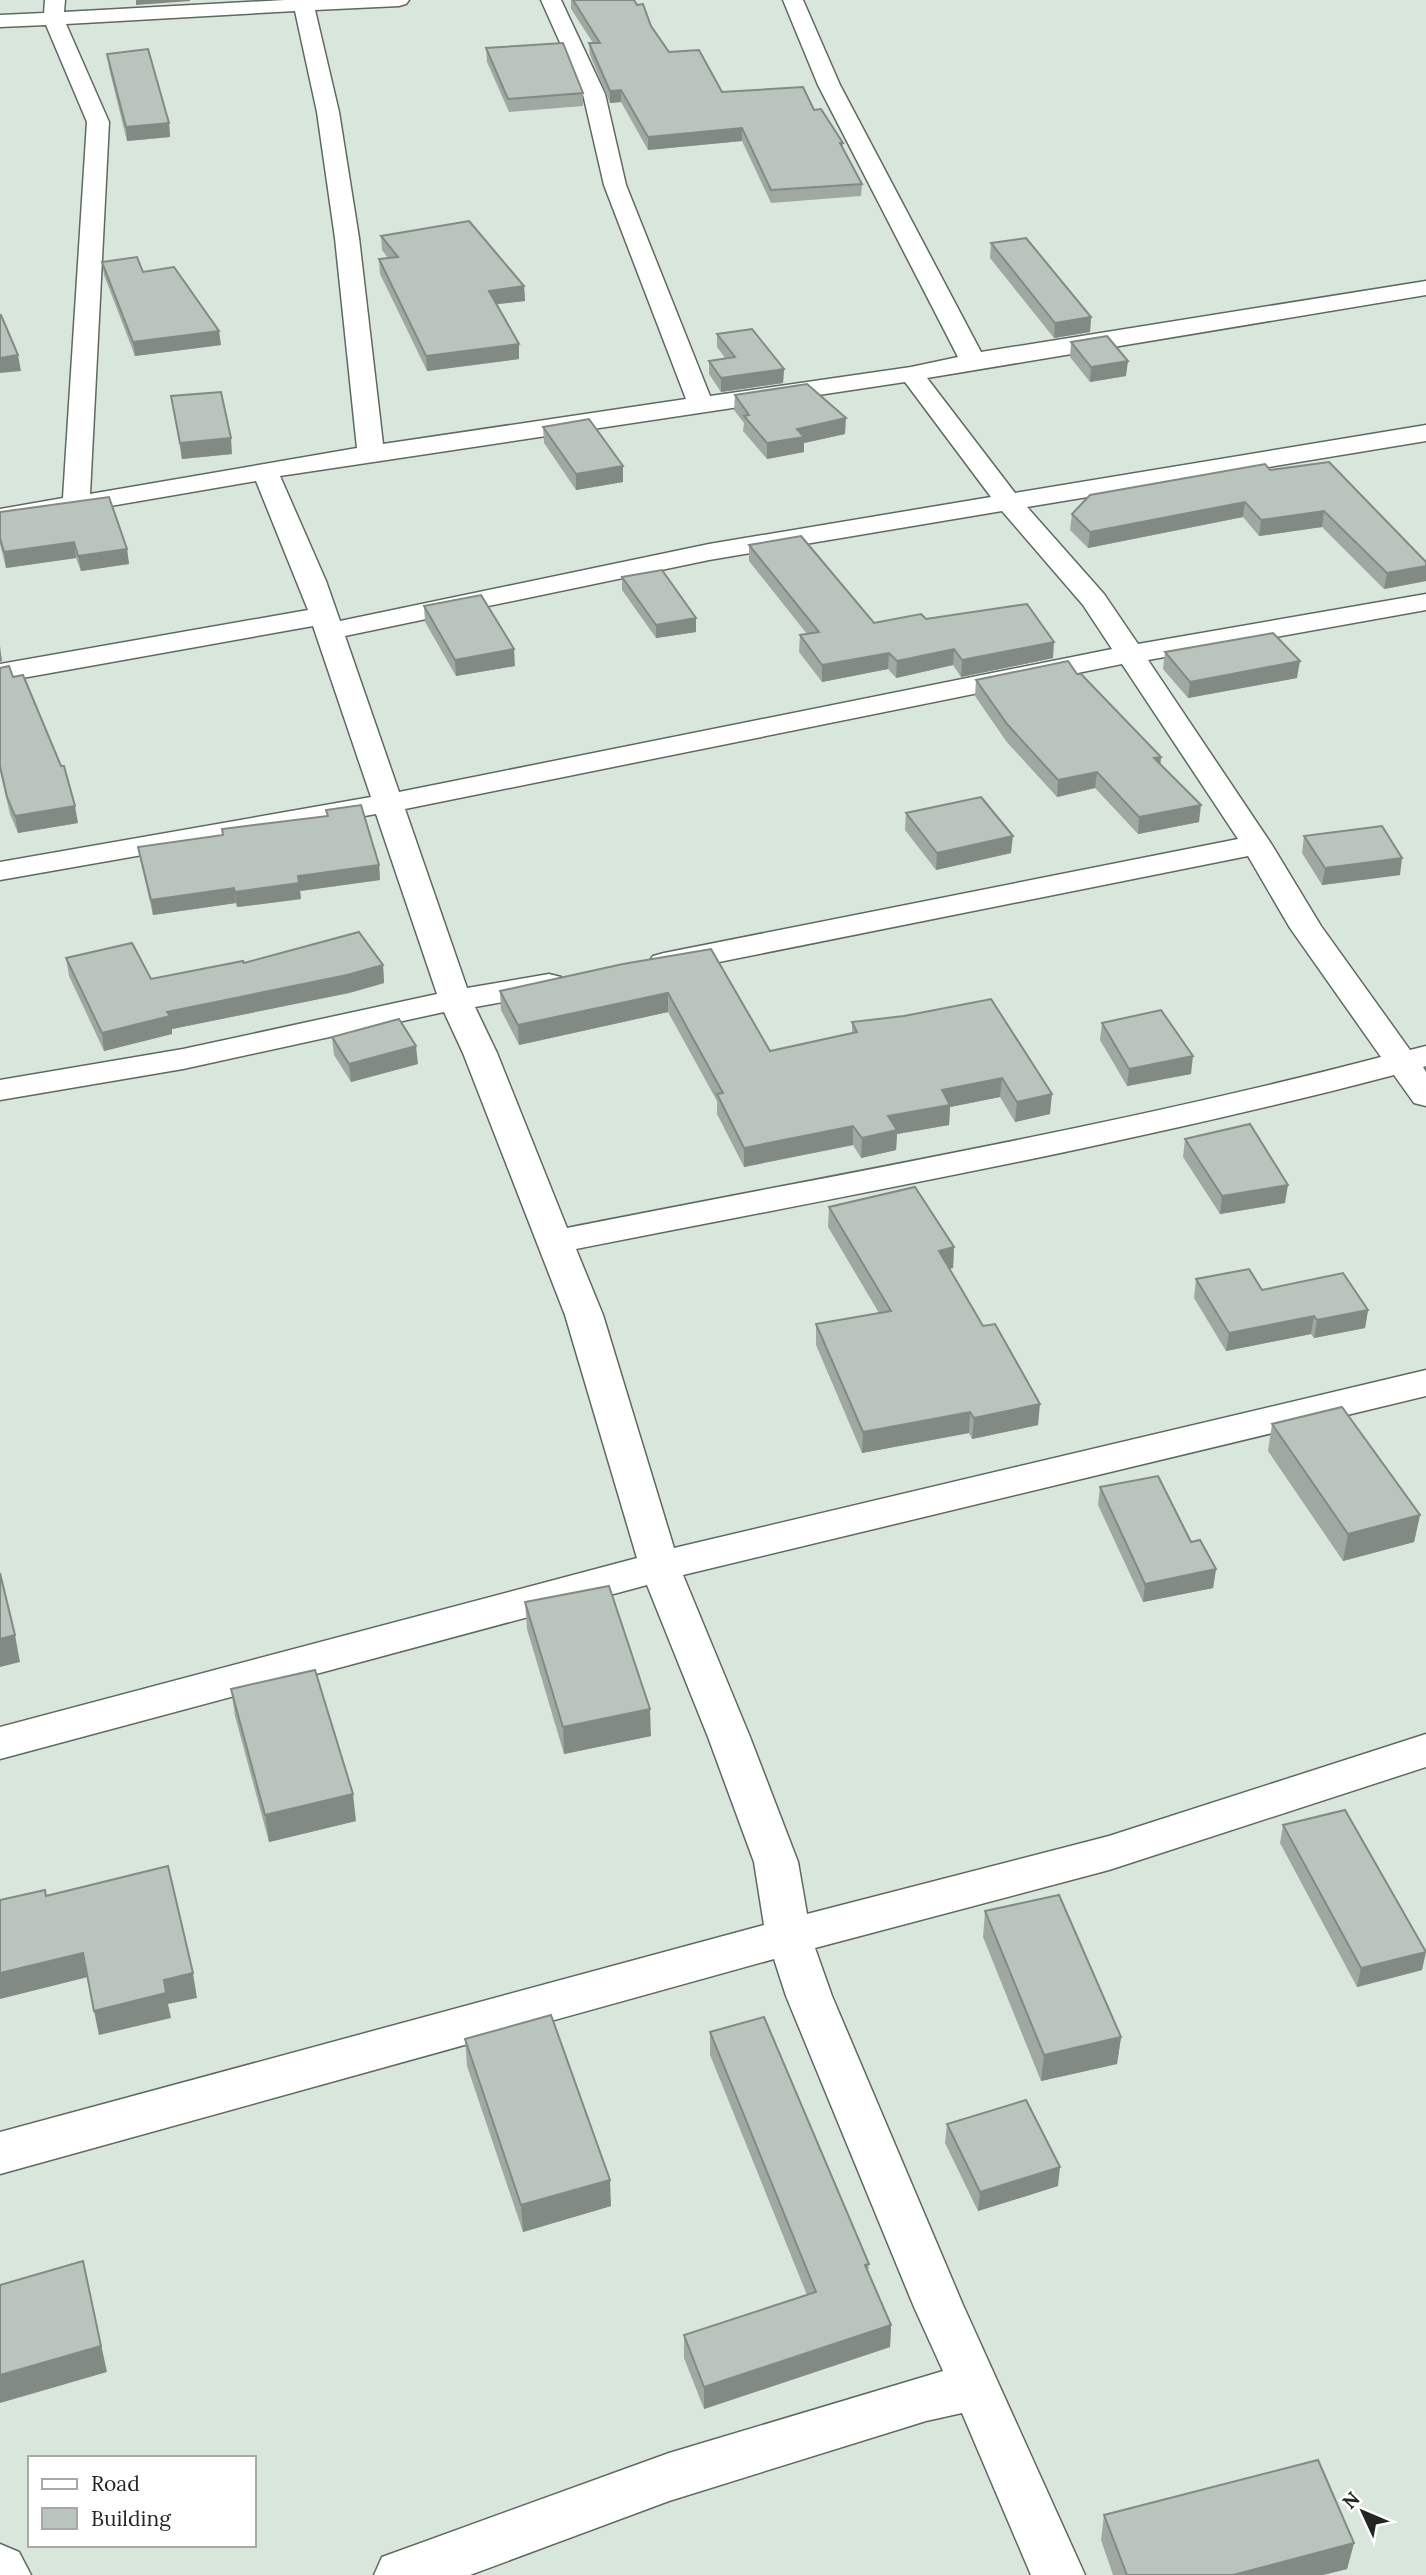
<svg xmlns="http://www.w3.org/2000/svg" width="1426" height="2575" viewBox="0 0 1426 2575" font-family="Lora,serif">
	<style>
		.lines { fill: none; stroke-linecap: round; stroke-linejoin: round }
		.street-casing { stroke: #5e6960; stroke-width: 3 }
		.street { fill: #fff; fill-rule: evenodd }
		.wall { fill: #9fa9a2 }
		.shaded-wall { fill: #828a84 }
		.building { fill: #b9c5bc; stroke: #828a84; stroke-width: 2 }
	</style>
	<rect width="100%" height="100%" fill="#d9e6dc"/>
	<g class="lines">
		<defs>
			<g id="street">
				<path d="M45,0H65L64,12L285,0H409L406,4L399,6L315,10L339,112L359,238L383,444L686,399L604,185L583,94L541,0H561L605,94L626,185L710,396L911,367L958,357L818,85L783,0H803L840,85L981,352L1426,281V295L927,378L1015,493L1426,425V441L1027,507L1104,594L1138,644L1426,594V610L1148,660L1272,845L1321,926L1410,1050L1426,1046V1066L1423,1067L1426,1072V1106L1414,1103L1394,1075C1124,1146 849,1195 576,1249L603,1315L674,1548L1426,1370V1396L683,1575L750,1737L798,1862L807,1914L1109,1836L1426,1734V1767L1109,1870L815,1948L832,1996L963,2305L1085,2575H1031L962,2413L926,2421L669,2501L470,2575H374L382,2557L669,2453L943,2371L914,2307L786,1996L774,1959L0,2174V2132L764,1925L754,1862L708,1737L647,1585L0,1759V1727L637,1558L565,1315L463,1053L444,1012L183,1069L0,1100V1080L183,1049L437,994L376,814L0,880V862L371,797L313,626L0,682V664L308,610L256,481L0,525V509L63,498L87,122L46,25L0,27V15L44,13ZM295,11L317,112L335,238L357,448L90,494L109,122L66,24ZM905,382L991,497L709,544L340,621L326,581L280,476ZM1002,511L1083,605L1112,649L399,792L345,636L709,560ZM1122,664L1238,839L664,953L653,956L648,963L653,970L664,973L1248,856L1290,928L1381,1057C1113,1127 839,1174 567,1228L497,1053L475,1007L549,994L561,991L565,984L561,977L549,974L467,988L405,809Z"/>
				<path d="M0,2544L19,2552L31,2575H0Z"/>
			</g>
		</defs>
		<use href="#street" class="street-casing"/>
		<use href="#street" class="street"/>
	</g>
	<g class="wall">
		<path d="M571,0H634L669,52L722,92L814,110L843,143V150L862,184L861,196L771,203L742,141L648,150L621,102L610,103L590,55L589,43H593L571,9Z"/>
		<path d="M486,48L583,93V106L509,112L487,62Z"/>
		<path d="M107,54L169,123L170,137L127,141L109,68Z"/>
		<path d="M381,236L524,286L525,301L497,304L519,359L427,371L380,274L379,259L388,258L382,250Z"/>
		<path d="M991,243L1091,317L1090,332L1054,338L990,258Z"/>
		<path d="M102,262L143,272L221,345L135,356L104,275Z"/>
		<path d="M717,334L784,369L783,383L721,392L709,374V361L725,358L717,347Z"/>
		<path d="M1071,342L1126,376L1090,382L1070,357Z"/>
		<path d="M735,395L845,434L804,443V452L767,459L743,431L744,423L734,410Z"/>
		<path d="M171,396L232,454L182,459Z"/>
		<path d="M543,427L623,466V482L576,490L544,443Z"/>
		<path d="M1270,470L1426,581L1384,589L1322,527L1259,536L1243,517L1088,548L1070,530L1072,514Z"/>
		<path d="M0,512L127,549L129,564L81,571L76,558L6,568L0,544Z"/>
		<path d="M749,545L874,623L926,619L1053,658L961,677L953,665L896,678L888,669L822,682L799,652L800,635L807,634L749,561Z"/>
		<path d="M622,577L696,632L656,638L622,590Z"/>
		<path d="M424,606L515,666L456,676L425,622Z"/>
		<path d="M1165,652L1297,678L1188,698L1163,669Z"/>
		<path d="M0,668L78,823L18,833L10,814L0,771Z"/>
		<path d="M1077,674L1161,757L1160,765L1199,822L1138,834L1095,788L1057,797L1006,741L975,696L976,680Z"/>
		<path d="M326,810L379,865L380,880L300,891L301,899L237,907L236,903L153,915L141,863L138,847L223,835L327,816Z"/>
		<path d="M906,813L1011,853L936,870L905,830Z"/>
		<path d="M1304,836L1400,875L1322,885L1302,853Z"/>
		<path d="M66,958L151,979L244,963L383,965L384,983L349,993L172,1029V1034L104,1051L69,976Z"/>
		<path d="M623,964L770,1051L852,1033V1022L904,1016L991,999L1050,1114L1015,1122L1000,1097L950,1107L949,1125L897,1134L896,1150L861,1158L853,1145L744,1167L717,1114V1101L668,1012L519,1045L501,1010L500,991Z"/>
		<path d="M1102,1023L1191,1074L1127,1086L1100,1040Z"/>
		<path d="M332,1037L418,1064L351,1082L334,1055Z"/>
		<path d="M1185,1139L1285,1203L1220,1214L1183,1157Z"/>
		<path d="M829,1207L954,1247L953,1268L949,1269L1038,1425L972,1439L969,1433L862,1453L816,1345V1324L879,1313L828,1227Z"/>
		<path d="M1196,1279L1262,1290L1368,1310L1365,1328L1314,1338L1311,1334L1226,1351L1194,1298Z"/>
		<path d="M1272,1424L1420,1515L1414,1542L1343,1561L1268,1451Z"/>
		<path d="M1100,1487L1191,1542L1216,1569L1213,1588L1143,1602L1098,1505Z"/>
		<path d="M525,1602L651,1736L564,1754L527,1629Z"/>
		<path d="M231,1689L356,1821L269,1842L235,1716Z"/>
		<path d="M1283,1825L1422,1970L1357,1987L1280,1843Z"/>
		<path d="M985,1911L1121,2037L1117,2064L1041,2081L983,1937Z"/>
		<path d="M710,2032L869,2264L868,2272L891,2325L890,2347L704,2409L684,2358V2335L807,2295L710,2055Z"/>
		<path d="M465,2039L611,2206L523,2232L467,2066Z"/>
		<path d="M947,2124L1058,2186L978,2211L945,2143Z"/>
		<path d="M1104,2515L1354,2543L1347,2569L1323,2575H1113L1101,2540Z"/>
	</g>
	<g class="shaded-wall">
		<path d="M136,0H190V1L136,5Z"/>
		<path d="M621,90V102L610,103V91Z"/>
		<path d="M169,123L170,137L127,141L126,127Z"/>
		<path d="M742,128V141L648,150V137Z"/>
		<path d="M524,286L525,301L489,305V291Z"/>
		<path d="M1091,317L1090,332L1054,338L1055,323Z"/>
		<path d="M219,331L221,345L135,356L133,342Z"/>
		<path d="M519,344V359L427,371L426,356Z"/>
		<path d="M18,355L21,371L0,373V358Z"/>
		<path d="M1128,361L1126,376L1090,382L1091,367Z"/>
		<path d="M784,369L783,383L721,392V378Z"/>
		<path d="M846,418L845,434L804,443V452L767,459V443L797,429Z"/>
		<path d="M231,438L232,454L182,459L180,443Z"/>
		<path d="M623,466V482L576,490V474Z"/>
		<path d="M1245,502L1243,517L1088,548L1090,532Z"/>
		<path d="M1324,511L1322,527L1259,536L1261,520Z"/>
		<path d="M74,542L76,558L6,568L4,552Z"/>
		<path d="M127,549L129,564L81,571L78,556Z"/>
		<path d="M1426,566V581L1384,589L1387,573Z"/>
		<path d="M696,618V632L656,638V625Z"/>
		<path d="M1054,642L1053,658L961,677L962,660Z"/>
		<path d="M0,646L2,661L0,662Z"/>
		<path d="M514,649L515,666L456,676L455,660Z"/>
		<path d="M954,649L953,665L896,678L897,661Z"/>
		<path d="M889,653L888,669L822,682V665Z"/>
		<path d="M1300,661L1297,678L1188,698L1190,682Z"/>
		<path d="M1161,757L1159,774L1154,758Z"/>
		<path d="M1097,772L1095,788L1057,797L1058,780Z"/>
		<path d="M1201,805L1199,822L1138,834L1139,817Z"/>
		<path d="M75,806L78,823L18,833L15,816Z"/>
		<path d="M1013,836L1011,853L936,870L937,853Z"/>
		<path d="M1402,858L1400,875L1322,885L1325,868Z"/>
		<path d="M379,865L380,880L300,891L301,899L237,907L235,892L298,876Z"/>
		<path d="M234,888L236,903L153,915L151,900Z"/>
		<path d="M383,965L384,983L349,993L172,1029V1034L104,1051L102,1033L167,1012Z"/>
		<path d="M668,993V1012L519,1045L518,1025Z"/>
		<path d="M416,1046L418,1064L351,1082L349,1064Z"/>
		<path d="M1193,1056L1191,1074L1127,1086L1129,1069Z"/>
		<path d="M1002,1078L1000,1097L950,1107L949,1125L897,1134L896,1150L861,1158L862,1138L888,1116L942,1090Z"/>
		<path d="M1052,1094L1050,1114L1015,1122L1017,1102Z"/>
		<path d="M853,1126V1145L744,1167V1148Z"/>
		<path d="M1288,1185L1285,1203L1220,1214L1222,1196Z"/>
		<path d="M954,1247L953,1268L938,1271L939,1251Z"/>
		<path d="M1368,1310L1365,1328L1314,1338L1317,1320Z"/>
		<path d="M1314,1316L1311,1334L1226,1351L1229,1333Z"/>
		<path d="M1040,1404L1038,1425L972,1439L974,1418Z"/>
		<path d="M970,1412L969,1433L862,1453L863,1432Z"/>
		<path d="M1420,1515L1414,1542L1343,1561L1348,1534Z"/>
		<path d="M1216,1569L1213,1588L1143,1602L1145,1584Z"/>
		<path d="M15,1635L20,1662L0,1667V1639Z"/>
		<path d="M650,1709L651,1736L564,1754L563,1727Z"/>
		<path d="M353,1794L356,1821L269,1842L265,1815Z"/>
		<path d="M1426,1952L1422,1970L1357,1987L1361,1968Z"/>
		<path d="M83,1953L88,1977L0,1999V1973Z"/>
		<path d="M193,1973L197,1998L168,2004L171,2018L99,2035L94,2011L164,1980Z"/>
		<path d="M1121,2037L1117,2064L1041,2081L1044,2055Z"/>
		<path d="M1060,2167L1058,2186L978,2211L980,2192Z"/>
		<path d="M610,2180L611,2206L523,2232L521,2205Z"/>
		<path d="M83,2261L107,2372L0,2403V2375Z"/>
		<path d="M891,2325L890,2347L704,2409V2387Z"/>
		<path d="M1354,2543L1347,2569L1323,2575H1233Z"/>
	</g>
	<g class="building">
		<path d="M573,0H634L637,5L643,4L651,26L669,52L699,50L722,92L803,87L814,110L821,109L843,143H840L862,184L771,190L742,128L648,137L621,90L610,91L589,43H600Z"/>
		<path d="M563,43L583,93L508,99L486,48Z"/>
		<path d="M148,49L169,123L126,127L107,54Z"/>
		<path d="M469,221L524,286L489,291L519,344L426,356L379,259L398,257L381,236Z"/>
		<path d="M1026,238L1091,317L1055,323L991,243Z"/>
		<path d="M137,257L143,272L174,267L219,331L133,342L102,262Z"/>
		<path d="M0,315H1L18,355L0,358Z"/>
		<path d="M752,329L784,369L721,378L709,361L735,357L717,334Z"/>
		<path d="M1107,336L1128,361L1091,367L1071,342Z"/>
		<path d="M807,384L846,418L797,429L804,437L767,443L744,416L749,415L735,395Z"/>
		<path d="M221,392L231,438L180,443L171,396Z"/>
		<path d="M589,419L623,466L576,474L543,427Z"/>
		<path d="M1329,462L1426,562V566L1387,573L1324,511L1261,520L1245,502L1090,532L1072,514L1090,495L1265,464L1270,470Z"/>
		<path d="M109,497L127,549L78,556L74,542L4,552L0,538V512Z"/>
		<path d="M801,536L874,623L921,614L926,619L1027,604L1054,642L962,660L954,649L897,661L889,653L822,665L800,635L819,632L749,545Z"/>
		<path d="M662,570L696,618L656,625L622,577Z"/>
		<path d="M481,595L514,649L455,660L424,606Z"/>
		<path d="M1273,633L1300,661L1190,682L1165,652Z"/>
		<path d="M1068,661L1077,674H1081L1161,757L1154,758L1201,805L1139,817L1097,772L1058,780L1007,724L976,680Z"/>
		<path d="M9,666L13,677L23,675L61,766H64L75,806L15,816L7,797L0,766V668Z"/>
		<path d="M981,797L1013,836L937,853L906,813Z"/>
		<path d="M361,805L379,865L298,876L299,883L235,892L234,888L151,900L138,847L223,835L222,829L328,816L326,810Z"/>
		<path d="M1382,826L1402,858L1325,868L1304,836Z"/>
		<path d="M359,932L383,965L347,975L167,1012L170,1016L102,1033L66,958L132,943L151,979L243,961L244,963Z"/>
		<path d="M711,949L770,1051L857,1032L852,1022L904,1016L991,999L1052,1094L1017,1102L1002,1078L942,1090L950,1105L888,1116L897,1130L862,1138L853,1126L744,1148L717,1094L723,1093L668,993L518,1025L500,991L623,964Z"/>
		<path d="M1161,1010L1193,1056L1129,1069L1102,1023Z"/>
		<path d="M399,1019L416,1046L349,1064L332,1037Z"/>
		<path d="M1250,1124L1288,1185L1222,1196L1185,1139Z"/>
		<path d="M915,1187L954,1247L939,1251L983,1326L995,1324L1040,1404L974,1418L970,1412L863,1432L816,1324L891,1311L829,1207Z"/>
		<path d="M1249,1269L1262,1290L1343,1273L1368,1310L1317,1320L1314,1316L1229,1333L1196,1279Z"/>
		<path d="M1342,1407L1420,1515L1348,1534L1272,1424Z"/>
		<path d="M1158,1476L1191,1542L1200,1540L1216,1569L1145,1584L1100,1487Z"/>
		<path d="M0,1573L15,1635L0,1639Z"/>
		<path d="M609,1586L650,1709L563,1727L525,1602Z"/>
		<path d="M315,1670L353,1794L265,1815L231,1689Z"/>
		<path d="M1345,1810L1426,1952L1361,1968L1283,1825Z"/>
		<path d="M168,1866L193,1973L164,1980L166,1993L94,2011L83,1953L0,1973V1900L45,1890L46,1896Z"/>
		<path d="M1059,1895L1121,2037L1044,2055L985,1911Z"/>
		<path d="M551,2015L610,2180L521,2205L465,2039Z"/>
		<path d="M764,2017L869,2264L865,2265L891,2325L704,2387L684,2335L816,2292L710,2032Z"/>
		<path d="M1026,2100L1060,2167L980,2192L947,2124Z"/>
		<path d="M83,2261L101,2346L0,2375V2285Z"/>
		<path d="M1318,2460L1354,2543L1233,2575H1127L1104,2515Z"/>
	</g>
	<rect x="28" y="2456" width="228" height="91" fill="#ffffff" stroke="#a7a9a7" stroke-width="2"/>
	<rect x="42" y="2479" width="35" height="10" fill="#ffffff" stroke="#a7a9a7" stroke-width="2"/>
	<text x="91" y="2491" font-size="21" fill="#222723">Road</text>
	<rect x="42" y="2508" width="35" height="21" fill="#b9c5bc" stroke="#a7a9a7" stroke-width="2"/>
	<text x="91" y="2526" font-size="21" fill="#222723">Building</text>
	<g transform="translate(1363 2512) rotate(314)" stroke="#ffffff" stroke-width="5" paint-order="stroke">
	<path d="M0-5L12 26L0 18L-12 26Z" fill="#222723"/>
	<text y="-10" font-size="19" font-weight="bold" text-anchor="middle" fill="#222723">N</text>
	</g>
</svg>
